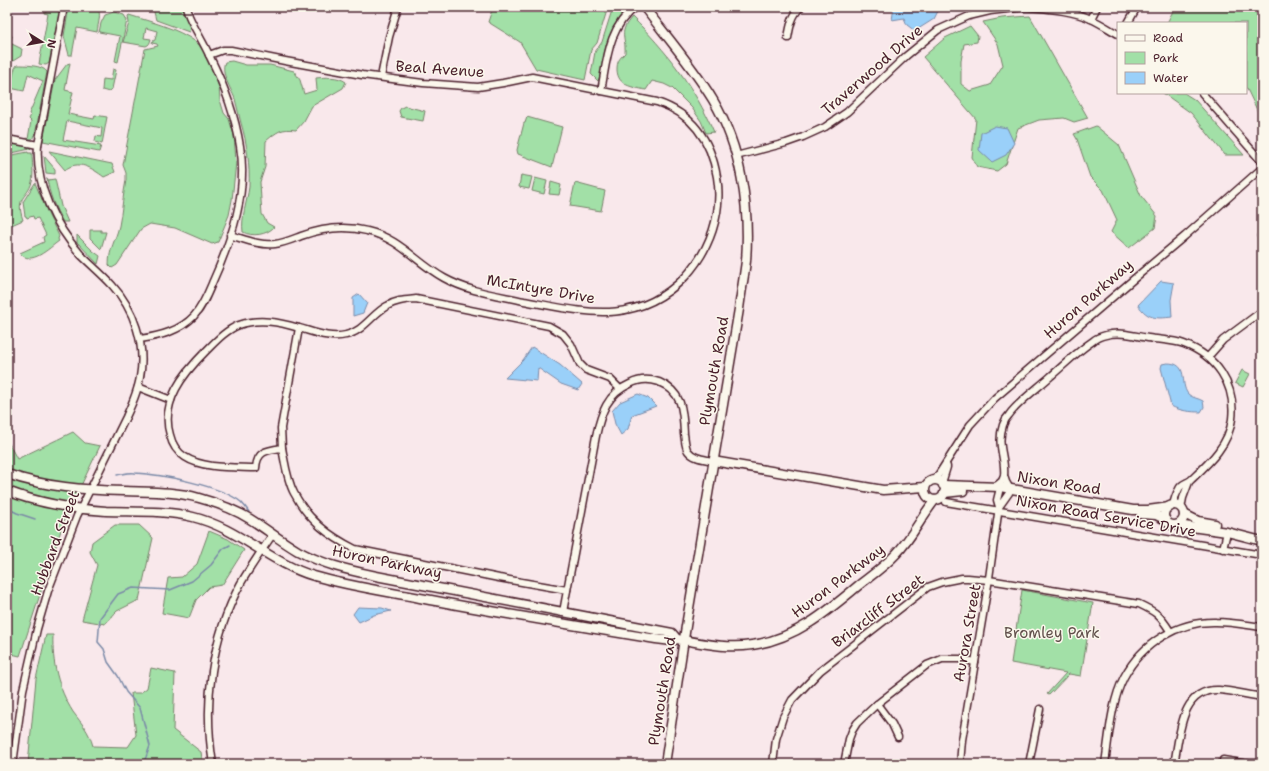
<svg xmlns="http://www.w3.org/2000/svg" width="1269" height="771" viewBox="0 0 1269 771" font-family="'Shantell Sans',sans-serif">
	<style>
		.green { fill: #a2e0a7; stroke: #768069 }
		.water { fill: #9ad0f9; stroke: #7a89a7 }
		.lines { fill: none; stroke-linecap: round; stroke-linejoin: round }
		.stream { stroke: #7a89a7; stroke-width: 1.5 }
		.minor-casing { stroke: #4a1f2b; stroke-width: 9 }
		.major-casing { stroke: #4a1f2b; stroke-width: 11 }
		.minor { stroke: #fbf7ec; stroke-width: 6 }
		.major { stroke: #fbf7ec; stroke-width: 8 }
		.labels { text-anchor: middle; stroke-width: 3; stroke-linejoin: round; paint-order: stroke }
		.street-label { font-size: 15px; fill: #4a1f2b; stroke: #fbf7ec }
		.park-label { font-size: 15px; fill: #604f4a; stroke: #fbf7ec }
	</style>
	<rect width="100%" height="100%" fill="#f9e8eb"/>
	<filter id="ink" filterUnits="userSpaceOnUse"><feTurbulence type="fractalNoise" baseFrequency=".025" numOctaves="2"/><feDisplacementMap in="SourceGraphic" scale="8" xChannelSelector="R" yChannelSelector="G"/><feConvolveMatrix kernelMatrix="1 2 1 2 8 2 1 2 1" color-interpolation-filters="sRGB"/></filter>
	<g filter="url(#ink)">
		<g class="green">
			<path d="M58,7L60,9L49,63L46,65L39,64L48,14L44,13V12Z"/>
			<path d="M69,7H97C102,14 98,23 97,32L77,28L72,55H69L64,36Z"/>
			<path d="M150,7H184L185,16L191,27L189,32L156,20L154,12Z"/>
			<path d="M493,7H608L597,43L591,50L585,80L536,69L520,42L488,22Z"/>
			<path d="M613,7H629C613,22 607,39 603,60C602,67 601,75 598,81L591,74L595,52L602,42Z"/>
			<path d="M1175,7H1262V110L1258,112L1246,87V23H1167Z"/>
			<path d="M114,12L124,15L127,20L118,62L115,61L120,36L99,32L101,23L105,15Z"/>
			<path d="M129,15C151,22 177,28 196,42C201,46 203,52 207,56L219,87L220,100L224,113L229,119L234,135L236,162L232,200L229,215L218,242L212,244L175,228L150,224L141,229L117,265L112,268L109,265C109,248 116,240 119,226C122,211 123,195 126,180V173L123,165L145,49L158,46L157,44L152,43L153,41L155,40L157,31L146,28L144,38L151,39C150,43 149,45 146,46L123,42L129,23L128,16Z"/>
			<path d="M1030,16L1088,118L1074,122L1064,118L1039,120L1018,128L1006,164L997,171L977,167L972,157L976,119L923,57L945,38L970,26L978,36L977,42L964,44L961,61V84L970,91L990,85L1003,65L998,44L983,22L1002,18Z"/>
			<path d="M632,17C666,50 695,88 714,132L706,133L701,121L692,108L672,88L664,84L652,81L646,90C632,87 618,86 617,70C617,61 619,59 625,53C626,35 618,33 632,17Z"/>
			<path d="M10,35L12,36L10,43L22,49L21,56L13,61L7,60V45Z"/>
			<path d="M232,61L246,65H270L294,71L300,80L304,94L317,90L316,78C326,77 338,76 346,82L343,88L312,106L304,121L296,130C281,128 278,131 266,141L265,167L260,182L261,200L262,214L267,223L274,227C267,235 252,237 243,232C241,217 247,202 249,187C250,165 247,143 241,123C239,115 237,107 235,99C231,88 220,73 225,62Z"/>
			<path d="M70,63L65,90L73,92L68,114L94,119L95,115L107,117L102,144L95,142L96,136L101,137L102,128L67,121L63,140L101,146L99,152L43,141L55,80L67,64Z"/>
			<path d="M17,65C25,65 43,65 47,72L35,135L32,139H28L31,121L29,119L31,115L29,114L43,81L28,74L24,91L10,88L15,68Z"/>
			<path d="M113,69L116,70L112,89L109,92L102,90L103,79L111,80Z"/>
			<path d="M1163,93H1184L1195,100L1244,155H1225L1191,113Z"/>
			<path d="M405,106L425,111L423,121L401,117L399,111L401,108Z"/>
			<path d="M527,117L562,127L552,167L518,154L517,150L524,123H525Z"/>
			<path d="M1096,126L1119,145L1141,196L1157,216L1155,228L1129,248L1111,232L1117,220L1103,190L1090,177L1077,139L1074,134Z"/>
			<path d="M7,142L32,147L30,149L7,154Z"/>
			<path d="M49,151L107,163L112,164L115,172L104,177C92,168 78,159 65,170Z"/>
			<path d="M28,152V153H32C32,162 34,173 32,182C27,199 15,196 23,220L7,227V156Z"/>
			<path d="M44,156L55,169V174L46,173Z"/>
			<path d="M521,175L532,177L529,189L519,187Z"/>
			<path d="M47,178L48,180L55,179L61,206L68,222H63C55,208 49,194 47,178Z"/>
			<path d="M535,178L547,181L544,194L532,191Z"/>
			<path d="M551,182L561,185L559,195L549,194Z"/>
			<path d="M35,183L49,216L59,236L58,239L59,241C49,248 31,267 20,253L44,242L43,237L46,235L38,218L34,219L33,216L27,218L26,216H25L23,202Z"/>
			<path d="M575,183L605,191L601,211L570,206Z"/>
			<path d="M90,230H101V232H106L101,249L90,238Z"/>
			<path d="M77,235L93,251L100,256L98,264L77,242Z"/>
			<path d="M1242,370L1250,374L1243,387L1235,383Z"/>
			<path d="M73,432L85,443L100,446L64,521L20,656L7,653V440L17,459Z"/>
			<path d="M115,525H139L153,538L139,600L117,611L105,624L82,620L97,565L90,552L92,542Z"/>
			<path d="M209,531L228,539L244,550L222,585L209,587L196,600L189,618L162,613L168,578L182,577L197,564Z"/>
			<path d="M1022,590L1093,603L1081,676L1069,674L1049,695L1047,694L1066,673L1011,663Z"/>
			<path d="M46,635H53C52,663 58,688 73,712C82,724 89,731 93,746L128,747L136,735L131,693H140L147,688L151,668L175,673L173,730L201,752L203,764H28L36,679Z"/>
		</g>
		<g class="water">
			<path d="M894,7H940L934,19L915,31L907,25L904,18L892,20Z"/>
			<path d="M995,126L1007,128L1014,143L1006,155L992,162L979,150L981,133Z"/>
			<path d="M1161,281L1174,283L1171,300L1172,317C1156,319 1148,319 1138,305Z"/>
			<path d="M359,294L367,303L363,313L353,316V298Z"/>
			<path d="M532,347L560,365L582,384L578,390L561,384L538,368L537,381L505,378L523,360Z"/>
			<path d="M1167,363C1190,363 1179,383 1188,394C1192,398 1198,398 1203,401L1204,407L1201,412C1191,412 1180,411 1171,406L1161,368L1162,364Z"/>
			<path d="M638,394L648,398L656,406L632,415L628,429L621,435L615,424L612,411L620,402Z"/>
			<path d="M358,607L382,608L391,611L374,615L359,622L353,614Z"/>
		</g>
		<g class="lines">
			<g class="stream">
				<path d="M117,475C123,474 129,472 135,473C161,474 221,486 241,502C244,505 247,509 249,512"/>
				<path d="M7,508L17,513L35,519"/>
				<path d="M143,764L146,757L150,746L140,708L126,692L118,676L108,662L104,649L98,642L100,618L118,594L133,588L170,590L192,581L211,565L223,549L230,545"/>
			</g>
			<defs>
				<g id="minor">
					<path d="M1027,7C1049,9 1071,10 1091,19C1100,23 1109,29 1118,34"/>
					<path d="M1091,19L1097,7"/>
					<path d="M1128,23L1137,7"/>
					<path d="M788,38C790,26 792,15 801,7"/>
					<path d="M209,55L223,50H231L285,61L362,75L423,83L478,87L503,83L532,77L657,102C693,114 711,140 717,177C723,213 710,250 685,277C636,327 585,312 524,301C497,295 469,292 444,278C415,262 401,239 367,231C344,225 323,228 301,236C293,239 284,243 275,244C260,246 244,239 230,235"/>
					<path d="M381,77L389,37L398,7"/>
					<path d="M601,91C607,60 608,28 635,7"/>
					<path d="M1202,93L1262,162"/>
					<path d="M7,139L38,145"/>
					<path d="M736,156L786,143L803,137L825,127L847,112L906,56L938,30L969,16L990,11L1025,7"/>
					<path d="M1261,236L1262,235"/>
					<path d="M140,339C160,336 180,331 194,316C203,306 208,293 213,281C232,239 248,192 240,146C235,115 224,85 210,57C204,43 195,30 189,16L186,7"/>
					<path d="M1208,357L1223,340L1262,311"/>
					<path d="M138,387L171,400"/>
					<path d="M282,448L281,428L299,328"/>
					<path d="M1004,476C1006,457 996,446 1003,425C1004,422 1006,418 1009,415C1018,402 1039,387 1051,376C1065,364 1078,351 1093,341C1096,338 1102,336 1106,335C1120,331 1135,336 1148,338C1160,340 1173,340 1184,344C1216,356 1236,384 1232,419C1229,445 1209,463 1191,480C1187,483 1181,484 1179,489C1176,494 1174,500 1173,506"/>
					<path d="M935,480L970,425L995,398L1135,278L1185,236L1262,168"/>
					<path d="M942,483L947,467L946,464"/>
					<path d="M996,486L1002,481L1004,476L1006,482L1010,489"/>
					<path d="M999,492L997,500L999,507L1009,493"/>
					<path d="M946,502L1262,555"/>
					<path d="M1181,509L1183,498L1189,482"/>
					<path d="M1223,549L1227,532"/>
					<path d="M567,590L499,578L355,549C329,536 308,520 294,493C287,480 285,463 282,448C267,450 257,451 256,468C235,467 203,469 185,457C177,452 172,444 170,435C160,402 184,373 206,351C216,341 226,330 239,325C259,318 279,322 299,328C314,332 330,339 346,335C363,332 373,313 387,306C397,300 406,300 416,299L549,326L563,334L571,344L580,364L586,370L610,379L620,389"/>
					<path d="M563,612L596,436C601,413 607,394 630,384C639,379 650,379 659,382C683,392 683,411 684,434C685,439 685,447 688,451C694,459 705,459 713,461"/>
					<path d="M877,704L892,724L898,737"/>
					<path d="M1223,760L1248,764"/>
					<path d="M13,764L23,690L37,629L48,591L77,516L126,417C132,404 138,391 140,377C146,344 134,309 112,285C102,274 91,265 81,255C55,225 35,186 38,145L64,7"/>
					<path d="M213,764C203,703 211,638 241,583C251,566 262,550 273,534"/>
					<path d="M773,764L776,739L783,717L792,700L820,671L928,587L942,582L962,578H968L989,580L1139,604C1156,612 1160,615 1170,631"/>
					<path d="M844,764L849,739L852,731L857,723L877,704L927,665L942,659H961L975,662"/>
					<path d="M960,764L962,740L988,585L999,507"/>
					<path d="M1029,764L1040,709"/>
					<path d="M1105,764C1109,737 1111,702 1124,677C1142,643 1178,621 1216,622C1231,622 1247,625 1262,627"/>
					<path d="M1174,764C1180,736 1180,688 1219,690C1233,691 1248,695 1262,697"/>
				</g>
				<g id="major">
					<path d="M644,7C667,37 693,67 713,100C741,147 750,206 746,261C744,277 741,293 739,309L686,626L665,764"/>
					<path d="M713,461L883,490L925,487"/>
					<path d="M7,474C45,487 84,490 124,491C149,492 174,491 199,498C217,503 234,509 250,519C266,529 281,541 298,551C322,564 348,570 376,576L672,633L677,639"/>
					<circle cx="935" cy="490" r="10"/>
					<path d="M943,485L1000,487L1133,510H1148L1170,507"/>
					<path d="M7,491C38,503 73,509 106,511C135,512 164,510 193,517C238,528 270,563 314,576C348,586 384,591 420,598C498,613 577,626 656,639L672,641L677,639C702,643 727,649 752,645C795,639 827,612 859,585C872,575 885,566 896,554C912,538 921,517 935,500"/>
					<path d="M944,493L963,491"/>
					<circle cx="1174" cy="515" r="10"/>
					<path d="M1141,514L1156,515L1166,520"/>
					<path d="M1184,514L1198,521L1215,524"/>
					<path d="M1177,525L1227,532L1262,541"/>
				</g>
			</defs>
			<use href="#minor" class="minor-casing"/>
			<use href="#major" class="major-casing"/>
			<use href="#minor" class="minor"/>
			<use href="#major" class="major"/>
		</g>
	</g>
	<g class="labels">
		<g class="street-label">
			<text transform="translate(440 69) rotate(4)" y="5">Beal Avenue</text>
			<text transform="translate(872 70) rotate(-41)" y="5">Traverwood Drive</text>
			<text transform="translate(541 289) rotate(10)" y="5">McIntyre Drive</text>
			<text transform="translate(1088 299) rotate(-41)" y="5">Huron Parkway</text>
			<text transform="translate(714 371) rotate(-80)" y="5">Plymouth Road</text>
			<text transform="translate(1059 483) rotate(9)" y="5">Nixon Road</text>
			<text transform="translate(1106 516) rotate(10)" y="5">Nixon Road Service Drive</text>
			<text transform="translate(55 543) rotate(-69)" y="5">Hubbard Street</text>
			<text transform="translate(387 562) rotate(12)" y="5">Huron Parkway</text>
			<text transform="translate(838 581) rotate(-37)" y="5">Huron Parkway</text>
			<text transform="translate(878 611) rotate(-37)" y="5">Briarcliff Street</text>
			<text transform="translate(967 633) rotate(-80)" y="5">Aurora Street</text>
			<text transform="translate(662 691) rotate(-81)" y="5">Plymouth Road</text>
		</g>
		<g class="park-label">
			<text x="1052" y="638">Bromley Park</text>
		</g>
	</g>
	<rect width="1269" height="771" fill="none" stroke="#fbf7ec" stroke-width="24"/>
	<rect x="12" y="12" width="1245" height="747" fill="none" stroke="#4a1f2b" stroke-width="1.5" filter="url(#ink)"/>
	<rect x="1117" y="22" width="130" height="72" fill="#fbf7ec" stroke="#b4a19f"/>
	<rect x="1125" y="35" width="20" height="6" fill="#fbf7ec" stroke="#b4a19f"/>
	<text x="1153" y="42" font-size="12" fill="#4a1f2b">Road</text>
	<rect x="1125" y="52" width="20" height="12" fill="#a2e0a7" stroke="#b4a19f"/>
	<text x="1153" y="62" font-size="12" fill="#4a1f2b">Park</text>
	<rect x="1125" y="72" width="20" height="12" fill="#9ad0f9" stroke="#b4a19f"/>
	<text x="1153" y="82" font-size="12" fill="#4a1f2b">Water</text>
	<g transform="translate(42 42) rotate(101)" stroke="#fbf7ec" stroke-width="3" paint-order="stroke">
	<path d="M0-3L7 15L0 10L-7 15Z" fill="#4a1f2b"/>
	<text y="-6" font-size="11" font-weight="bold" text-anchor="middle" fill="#4a1f2b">N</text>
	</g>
</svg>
